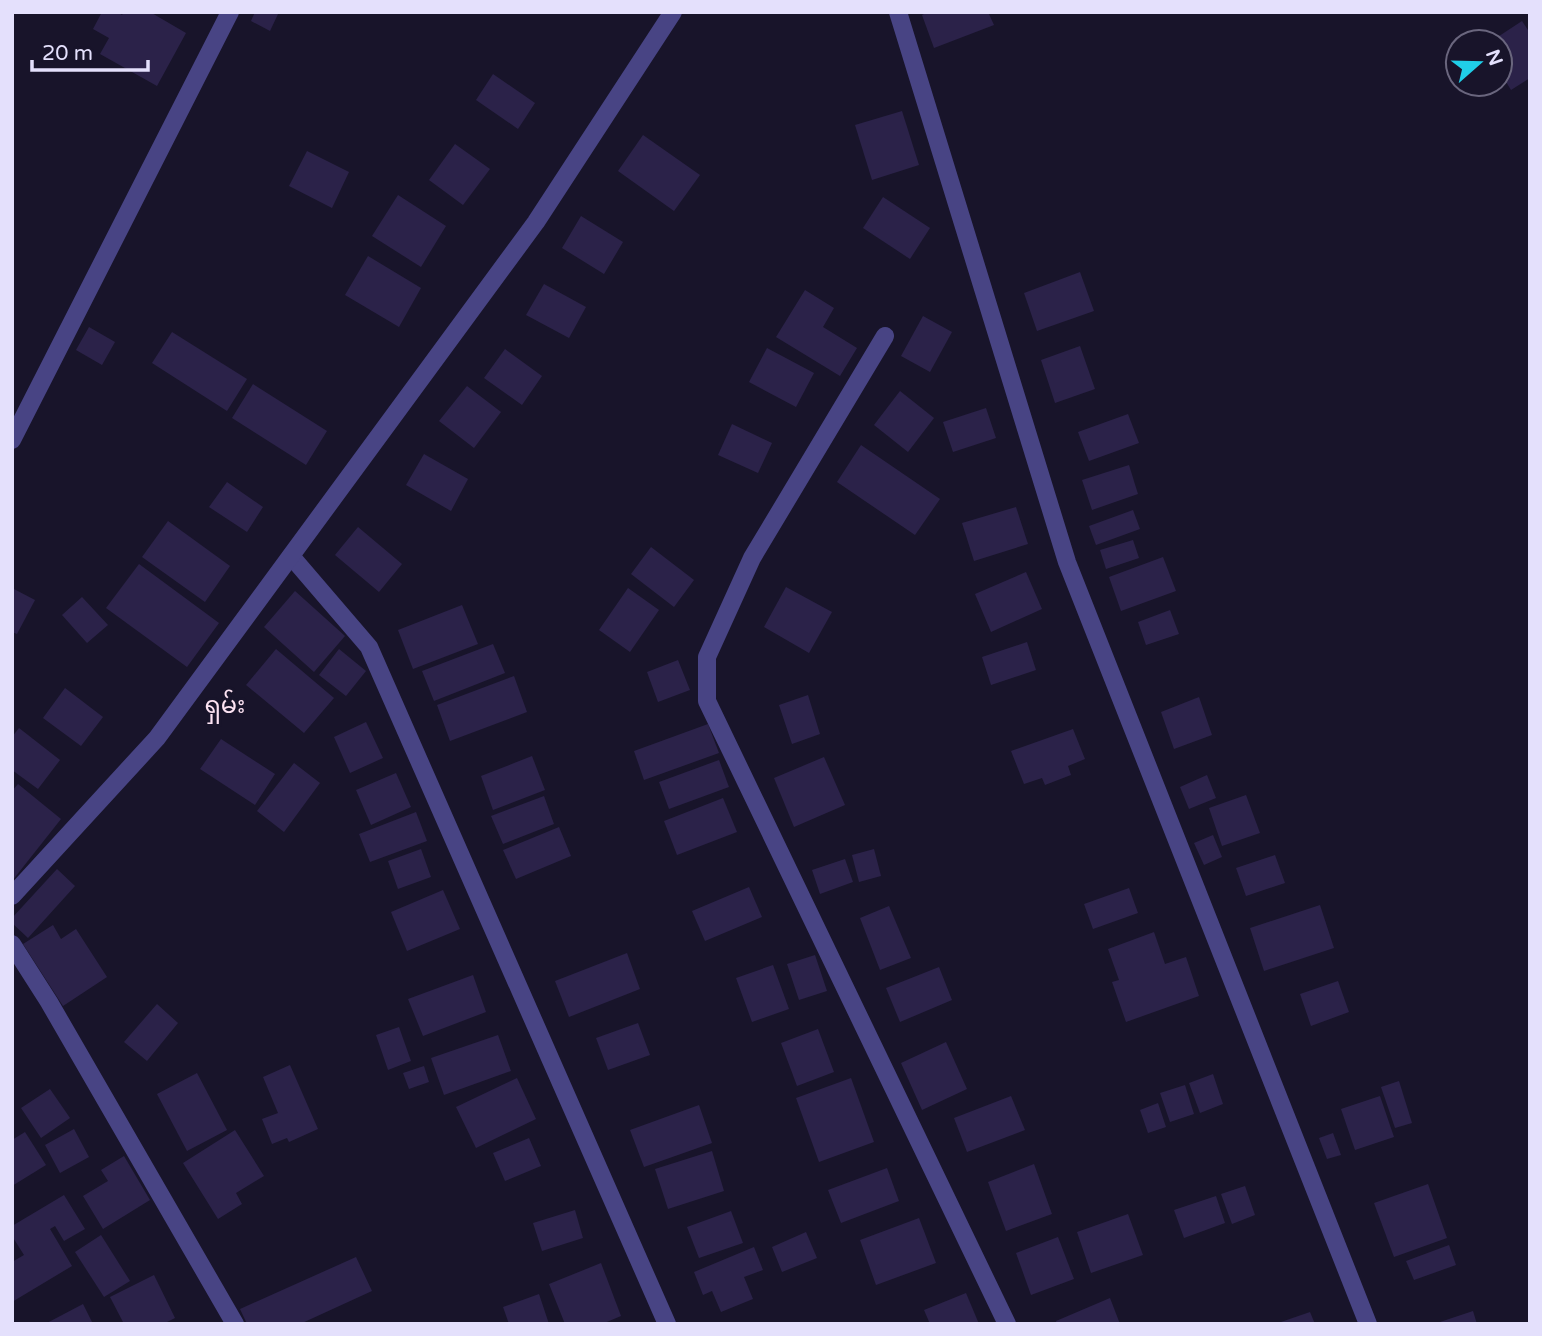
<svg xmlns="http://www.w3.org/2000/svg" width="1542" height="1336" viewBox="0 0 1542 1336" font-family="'Varela Round','Noto Sans Myanmar',sans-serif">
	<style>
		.building { fill: #2b2249 }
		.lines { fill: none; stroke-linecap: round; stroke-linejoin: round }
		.street { stroke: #484484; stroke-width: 18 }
		.labels { text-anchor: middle; stroke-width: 6; stroke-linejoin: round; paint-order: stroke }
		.quarter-label { font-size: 24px; fill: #fce2f2; stroke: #18142a }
	</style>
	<rect width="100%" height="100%" fill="#18142a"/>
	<g class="building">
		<path d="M102,12H117L122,15L124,12H150L186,33L157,86L100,54L109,38L93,29Z"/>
		<path d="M255,12H279L270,31L251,21Z"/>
		<path d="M928,12H988L994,25L934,48L922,15Z"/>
		<path d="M1522,21L1530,33V78L1511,90L1500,72V42H1490Z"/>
		<path d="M493,74L535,103L518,129L476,100Z"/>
		<path d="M902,111L919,165L872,180L855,125Z"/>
		<path d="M643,135L700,175L674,211L618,171Z"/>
		<path d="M455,144L490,169L463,205L429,180Z"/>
		<path d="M307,151L349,172L332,208L289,186Z"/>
		<path d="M398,195L446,226L421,267L372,236Z"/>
		<path d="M883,197L930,228L910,259L863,228Z"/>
		<path d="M581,216L623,242L604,274L562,248Z"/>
		<path d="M368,256L421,288L399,327L345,295Z"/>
		<path d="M1080,272L1094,311L1037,331L1024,293Z"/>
		<path d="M544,284L586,307L569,338L526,315Z"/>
		<path d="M805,290L834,308L823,327L857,348L840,376L776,337Z"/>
		<path d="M923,316L952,332L930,372L901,356Z"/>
		<path d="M89,327L115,342L102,365L76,350Z"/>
		<path d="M172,332L247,379L227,411L152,363Z"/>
		<path d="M1080,346L1095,389L1055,403L1041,360Z"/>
		<path d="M767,348L814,373L796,407L749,382Z"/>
		<path d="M505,349L542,376L522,405L484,378Z"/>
		<path d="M253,384L327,431L306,465L232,418Z"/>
		<path d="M467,386L501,412L474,448L439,421Z"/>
		<path d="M900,391L934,418L908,452L874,425Z"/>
		<path d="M986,408L996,438L953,452L943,422Z"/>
		<path d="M1128,414L1139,443L1089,461L1078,432Z"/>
		<path d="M732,424L772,443L758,473L718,455Z"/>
		<path d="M861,445L940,499L915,535L837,482Z"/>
		<path d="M424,454L468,479L451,511L406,485Z"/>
		<path d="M1129,465L1138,494L1092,510L1082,480Z"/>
		<path d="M227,482L263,507L247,532L209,507Z"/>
		<path d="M1016,507L1028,544L974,561L962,523Z"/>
		<path d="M1133,510L1140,529L1096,545L1089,526Z"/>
		<path d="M168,521L230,566L205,602L142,557Z"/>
		<path d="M358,527L402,564L379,592L335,555Z"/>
		<path d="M1133,540L1139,558L1106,569L1100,550Z"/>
		<path d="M651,547L694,580L674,607L631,574Z"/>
		<path d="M1163,557L1176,591L1121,611L1109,577Z"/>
		<path d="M139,564L219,623L187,667L106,608Z"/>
		<path d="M1026,572L1042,609L991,632L975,594Z"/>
		<path d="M786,587L832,612L809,653L764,627Z"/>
		<path d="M12,588L35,600L17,634L12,632Z"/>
		<path d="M628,588L659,610L630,652L599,630Z"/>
		<path d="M295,591L345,636L314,672L264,627Z"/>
		<path d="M82,597L108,625L87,643L62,615Z"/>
		<path d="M462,605L478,644L413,669L398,630Z"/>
		<path d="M1170,610L1179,634L1146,645L1138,622Z"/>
		<path d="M1027,642L1036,670L991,685L982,657Z"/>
		<path d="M493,644L505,673L434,701L422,671Z"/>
		<path d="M276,649L334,698L304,733L246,685Z"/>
		<path d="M339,649L366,671L346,696L319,675Z"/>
		<path d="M678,660L690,690L658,702L647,672Z"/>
		<path d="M514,676L527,712L450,741L437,705Z"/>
		<path d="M65,688L103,717L81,746L43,718Z"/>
		<path d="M808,695L820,734L792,744L779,705Z"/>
		<path d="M1199,697L1212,735L1174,749L1161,712Z"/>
		<path d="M366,722L383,758L350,773L334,737Z"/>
		<path d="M708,724L719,753L644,780L634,751Z"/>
		<path d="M19,728L60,760L38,789L12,770V737Z"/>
		<path d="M1073,729L1085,759L1068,766L1071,775L1045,785L1042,778L1024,784L1011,751Z"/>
		<path d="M221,739L275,774L255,805L200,769Z"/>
		<path d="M532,756L545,790L493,810L481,776Z"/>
		<path d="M824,757L845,805L794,827L774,778Z"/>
		<path d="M719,760L729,787L669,809L659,782Z"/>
		<path d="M294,763L320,783L284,832L257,811Z"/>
		<path d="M396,773L411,807L371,825L356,790Z"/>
		<path d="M1207,775L1216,798L1189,809L1180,787Z"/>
		<path d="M18,784L61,819L12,881V791Z"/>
		<path d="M1246,795L1260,833L1222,846L1209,808Z"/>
		<path d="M544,796L554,824L503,844L491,816Z"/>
		<path d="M723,798L737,832L677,855L664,821Z"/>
		<path d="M416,812L427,841L370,862L359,834Z"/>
		<path d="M559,827L571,856L516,879L503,850Z"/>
		<path d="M1213,835L1222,857L1204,865L1194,843Z"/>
		<path d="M421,849L431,877L398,889L388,861Z"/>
		<path d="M874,849L881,876L859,882L852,855Z"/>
		<path d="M1275,855L1285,883L1246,896L1236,868Z"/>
		<path d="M845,859L853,882L820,894L812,870Z"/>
		<path d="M57,869L75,886L28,938L12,923V918Z"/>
		<path d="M749,887L762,917L705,941L692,911Z"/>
		<path d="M1129,888L1138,913L1093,929L1084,904Z"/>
		<path d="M443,890L460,929L407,951L391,912Z"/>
		<path d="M1320,905L1334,948L1264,971L1250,928Z"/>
		<path d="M889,906L911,958L880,970L860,918Z"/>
		<path d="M53,925L61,939L76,929L107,977L63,1006L23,944Z"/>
		<path d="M1154,932L1165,964L1186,957L1199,996L1126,1022L1112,982L1119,980L1108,949Z"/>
		<path d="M627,953L640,989L569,1017L555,981Z"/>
		<path d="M815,955L827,991L799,1000L787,964Z"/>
		<path d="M773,965L789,1009L752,1022L736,978Z"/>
		<path d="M939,967L952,1000L900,1022L886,988Z"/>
		<path d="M473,975L486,1012L423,1036L408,999Z"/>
		<path d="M1338,981L1349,1012L1311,1026L1300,994Z"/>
		<path d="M157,1004L178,1023L147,1061L124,1042Z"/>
		<path d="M638,1023L650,1055L608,1070L596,1038Z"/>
		<path d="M399,1027L411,1061L388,1070L376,1035Z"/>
		<path d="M818,1029L834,1072L797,1086L781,1043Z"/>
		<path d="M498,1035L511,1071L444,1095L431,1058Z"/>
		<path d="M946,1042L967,1089L922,1110L901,1063Z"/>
		<path d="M290,1065L318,1129L289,1142L287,1138L272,1144L262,1119L278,1113L263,1077Z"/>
		<path d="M424,1066L429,1082L409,1089L403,1073Z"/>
		<path d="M197,1073L227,1130L187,1151L157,1094Z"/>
		<path d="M1213,1074L1223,1104L1200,1113L1189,1083Z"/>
		<path d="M517,1078L536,1119L476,1148L456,1107Z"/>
		<path d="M851,1078L874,1142L819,1162L796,1098Z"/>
		<path d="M1399,1081L1412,1123L1395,1128L1381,1087Z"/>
		<path d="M1185,1085L1194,1114L1170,1122L1160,1093Z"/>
		<path d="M50,1089L70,1118L41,1138L21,1108Z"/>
		<path d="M1011,1096L1025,1130L967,1152L954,1118Z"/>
		<path d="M1380,1096L1394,1137L1355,1150L1341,1109Z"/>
		<path d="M1158,1103L1166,1127L1148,1133L1140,1110Z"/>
		<path d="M699,1105L712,1143L644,1167L630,1130Z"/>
		<path d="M74,1129L89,1157L60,1173L45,1145Z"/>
		<path d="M235,1130L264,1176L236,1193L242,1204L218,1219L183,1163Z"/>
		<path d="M25,1132L46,1165L12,1186V1140Z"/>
		<path d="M1333,1133L1341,1155L1327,1159L1319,1138Z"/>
		<path d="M529,1138L541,1166L505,1181L493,1153Z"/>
		<path d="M712,1151L724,1191L668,1209L655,1169Z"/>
		<path d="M124,1156L150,1200L103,1229L83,1196L108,1181L101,1170Z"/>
		<path d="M1034,1164L1052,1214L1006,1231L988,1182Z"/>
		<path d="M887,1168L899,1201L841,1223L828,1190Z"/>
		<path d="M1428,1184L1447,1238L1394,1257L1374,1203Z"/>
		<path d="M1245,1186L1255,1215L1232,1224L1221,1194Z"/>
		<path d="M64,1195L85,1229L64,1241L55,1226L50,1229L72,1266L12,1302V1262L24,1255L12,1236V1226Z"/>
		<path d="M1216,1196L1225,1223L1184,1238L1174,1210Z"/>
		<path d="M575,1210L583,1238L542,1251L533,1223Z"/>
		<path d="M731,1211L743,1243L699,1258L687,1227Z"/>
		<path d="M1128,1214L1143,1255L1091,1273L1077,1232Z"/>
		<path d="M919,1218L936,1263L876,1285L860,1240Z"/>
		<path d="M806,1232L817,1258L782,1272L772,1247Z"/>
		<path d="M101,1235L130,1281L104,1297L75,1252Z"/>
		<path d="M1058,1237L1074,1279L1031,1295L1016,1253Z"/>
		<path d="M1449,1245L1456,1265L1414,1280L1406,1261Z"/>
		<path d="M754,1247L763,1270L744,1277L753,1299L721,1312L712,1291L703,1295L694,1272Z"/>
		<path d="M356,1257L372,1291L300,1324H277L276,1322L272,1324H247L240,1309Z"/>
		<path d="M601,1263L621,1316L602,1324H565L549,1284Z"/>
		<path d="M154,1275L175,1318L163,1324H124L110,1297Z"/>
		<path d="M966,1293L979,1324H930L924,1310Z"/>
		<path d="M539,1294L549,1324H509L503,1307Z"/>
		<path d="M1110,1298L1120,1324H1057L1056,1321Z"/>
		<path d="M83,1304L93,1324H45Z"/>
		<path d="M1473,1311L1477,1324H1437V1323Z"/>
		<path d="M1310,1312L1315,1324H1278V1323Z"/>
	</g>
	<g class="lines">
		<g class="street">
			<path d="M898,12L1067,562L1368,1324"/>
			<path d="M885,336L752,558L707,657V701L1007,1324"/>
			<path d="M12,440L230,12"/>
			<path d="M291,556L369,647L667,1324"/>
			<path d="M12,896L157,738L536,222L673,12"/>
			<path d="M12,944L49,1002L235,1324"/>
		</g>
	</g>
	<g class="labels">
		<g class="quarter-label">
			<text x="225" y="713">ရှမ်း</text>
		</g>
	</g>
	<rect width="1542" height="1336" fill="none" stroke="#e4e0fc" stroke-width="28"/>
	<g transform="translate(1479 63) rotate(70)"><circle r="33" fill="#18142a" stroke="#6a667e" stroke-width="2"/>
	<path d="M0-5L12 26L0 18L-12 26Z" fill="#20cee8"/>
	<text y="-10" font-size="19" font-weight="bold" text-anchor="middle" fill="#e4e0fc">N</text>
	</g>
	<path d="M32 60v10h116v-10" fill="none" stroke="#e4e0fc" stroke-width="3.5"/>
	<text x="42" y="60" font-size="21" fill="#e4e0fc" stroke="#18142a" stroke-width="5" paint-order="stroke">20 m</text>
</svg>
